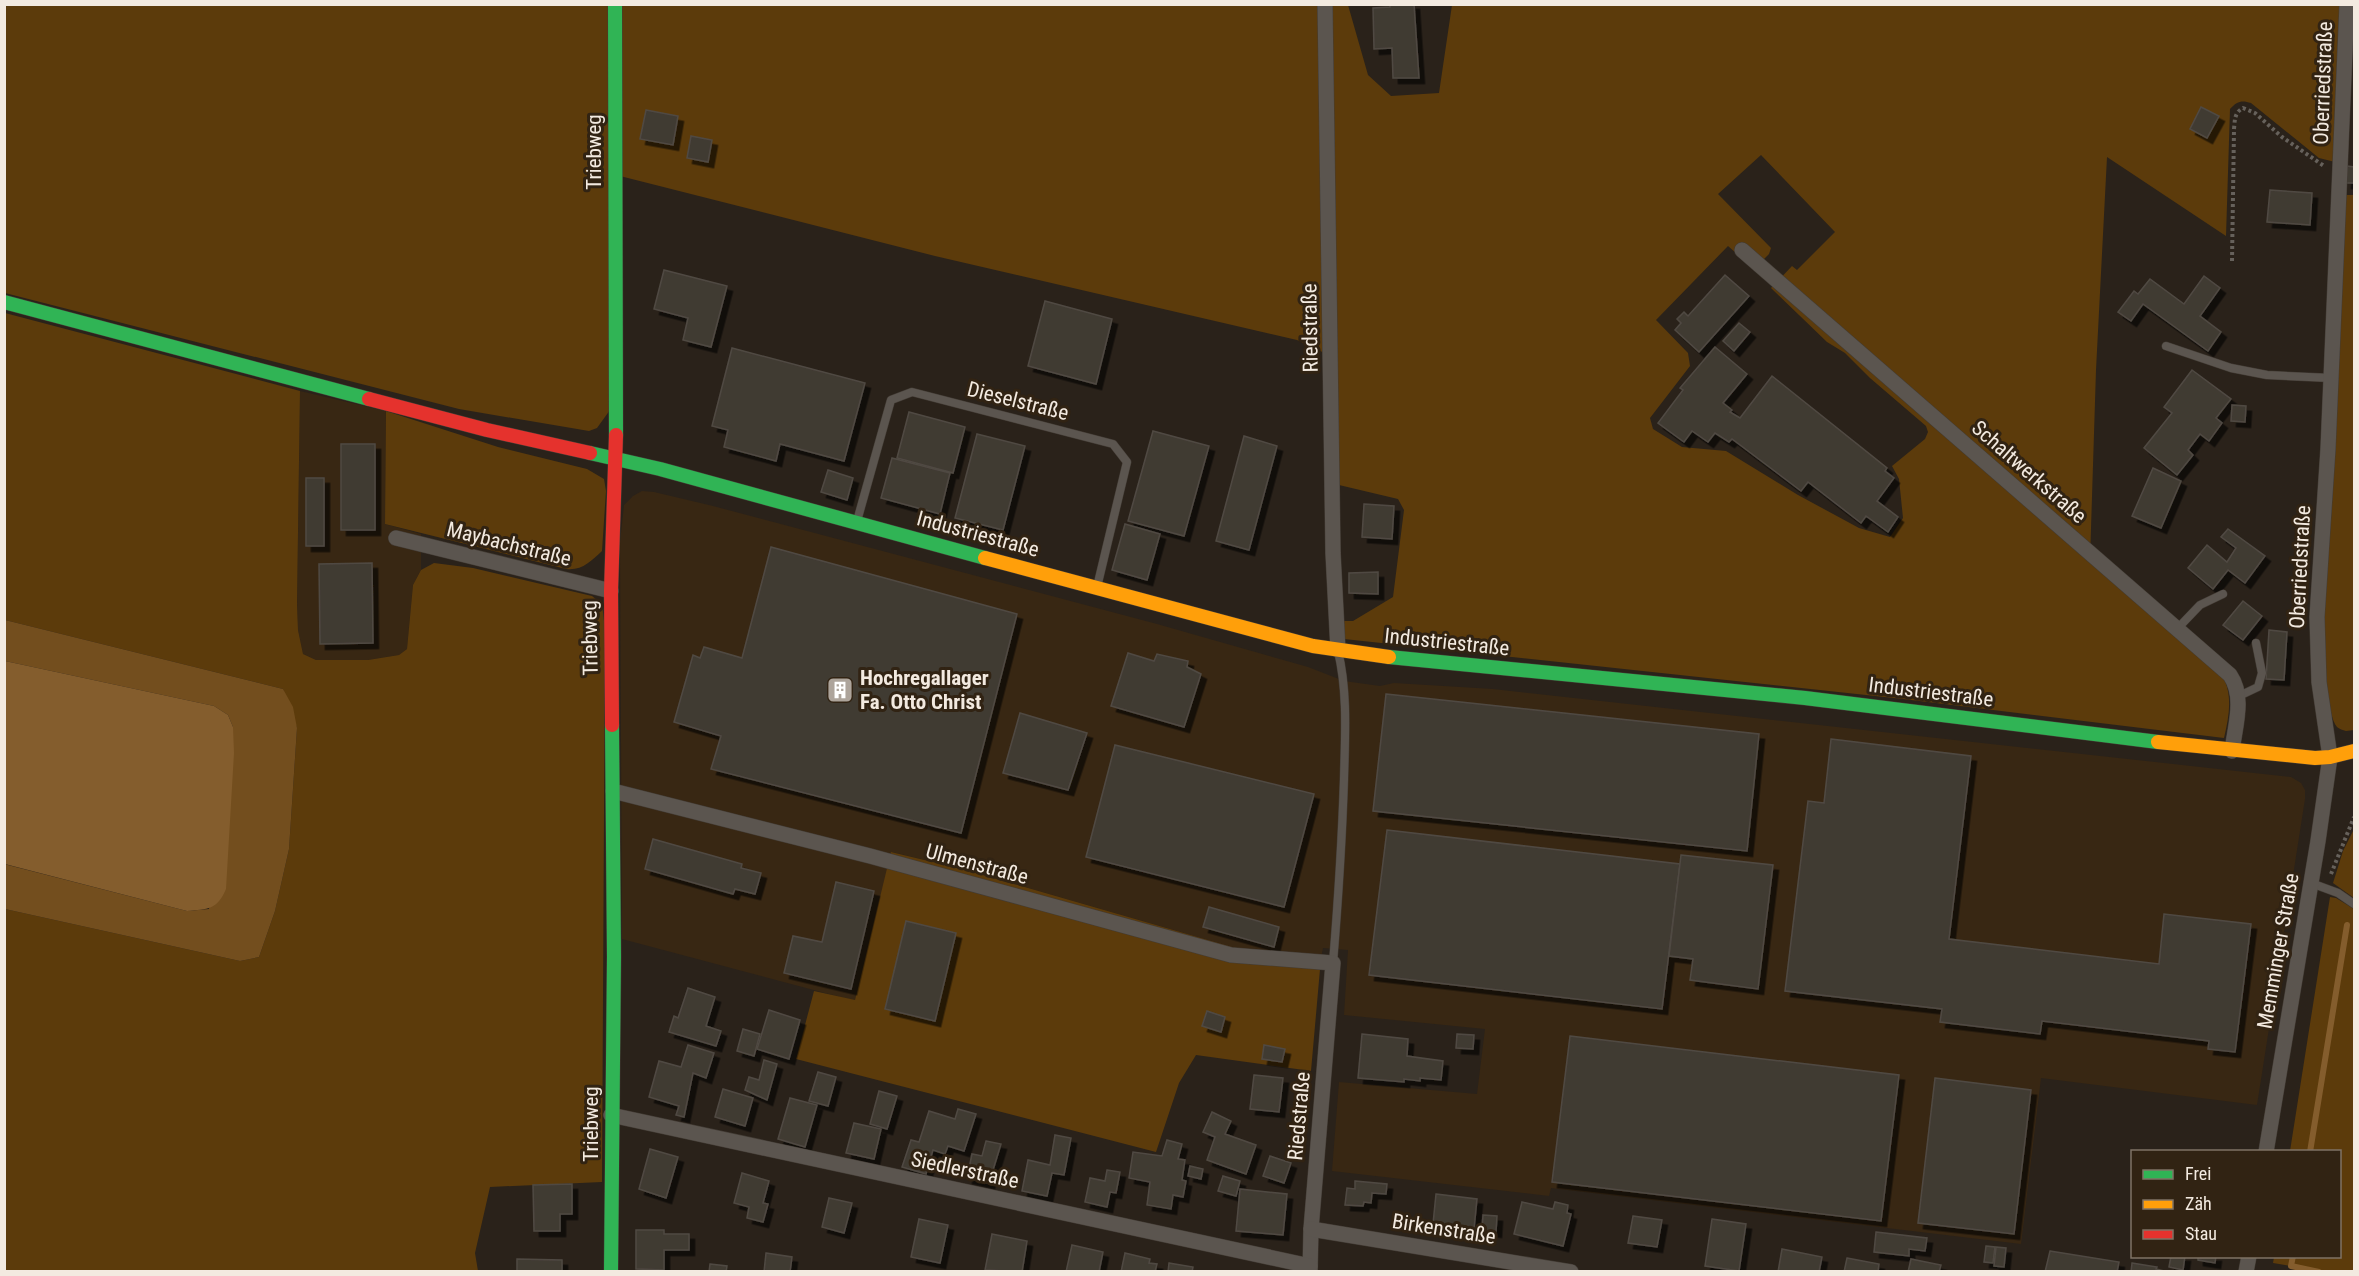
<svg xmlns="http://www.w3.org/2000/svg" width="2359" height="1276" viewBox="0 0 2359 1276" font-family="'Roboto Condensed',sans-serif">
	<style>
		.built { fill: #382713 }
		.green { fill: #5c3b0b; fill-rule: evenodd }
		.forest { fill: #734e1e }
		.water { fill: #845d2d }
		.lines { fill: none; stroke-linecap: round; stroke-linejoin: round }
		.stream { stroke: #845d2d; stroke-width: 6 }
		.building { fill: #413a33; stroke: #504a43; stroke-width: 1.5; filter: url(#shadow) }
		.lane-casing { stroke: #433c35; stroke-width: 9 }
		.street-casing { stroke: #433c35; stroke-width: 16 }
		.fast-casing { stroke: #433c35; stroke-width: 15 }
		.slow-casing { stroke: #433c35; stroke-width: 15 }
		.jam-casing { stroke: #433c35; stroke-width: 15 }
		.path { stroke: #66615b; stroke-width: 4; stroke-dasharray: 3 3; stroke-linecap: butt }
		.lane { stroke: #5b554f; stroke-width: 8 }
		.street { stroke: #5b554f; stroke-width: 15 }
		.fast { stroke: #30b455; stroke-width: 14 }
		.slow { stroke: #ff9f0a; stroke-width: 14 }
		.jam { stroke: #e5322d; stroke-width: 14 }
		.labels { text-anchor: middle; stroke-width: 6; stroke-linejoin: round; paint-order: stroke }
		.street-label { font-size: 21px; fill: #f3eae0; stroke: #312313 }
		.poi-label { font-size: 21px; font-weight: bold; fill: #f3eae0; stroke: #312313; text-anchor: start }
	</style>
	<defs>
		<filter id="shadow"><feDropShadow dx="5.5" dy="5.5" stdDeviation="0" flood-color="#0009"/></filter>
	</defs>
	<rect width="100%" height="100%" fill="#2a221a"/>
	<g class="built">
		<path d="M300,391L386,411L385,524L421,534V570L413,585L407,649L399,655L368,660L335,661L316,660L303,654L298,630L297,604Z"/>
		<path d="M642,491L654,492L713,506L1157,624L1308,667L1344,681L1380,686L1394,683L1493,689L2291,777L2301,783L2305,790V799L2257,1105L2041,1078L2021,1244L1551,1188L1549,1196L1332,1171L1339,1082L1477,1094L1485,1029L1344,1015L1348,950L1323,948L1321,958L1239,949L962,869L892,852L855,1001L622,939L620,542L624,505L633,496Z"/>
	</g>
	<g class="green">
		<path d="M4,5H1348L1368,75L1391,96L1439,93L1452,5H2341L2335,162L2319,158L2251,103C2242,100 2237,101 2230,109L2226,236L2107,157L2096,370L2090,560L2223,676C2233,697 2229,716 2224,738L1903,699L1344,639L1343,621H1353L1393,597L1404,510L1398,499L1339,485L1335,358L1297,340L935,256L620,176L610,410L597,428L589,431L459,409L5,293ZM1761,155L1835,232L1797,270L1792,266L1771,288L1827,342L1845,353L1870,378L1926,426L1928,432L1925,439L1892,466L1899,479L1903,518L1890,537L1859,528L1798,495L1726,451L1682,447L1653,429L1650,418L1690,366L1688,353L1656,320L1728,246L1754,269L1769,254L1771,248L1718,194Z"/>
		<path d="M2344,195H2354V730L2346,731C2343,730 2339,729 2337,727C2327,715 2324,661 2323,645Z"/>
		<path d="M5,313L300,391L297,604L298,630L303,654L316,660H368L399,655L407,649L413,585L421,570L434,563L473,568L592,596L602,604L605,629L602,1182L490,1187L475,1253L478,1271H5V909L240,961L259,957L275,911L289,849L297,728L283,689L5,620Z"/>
		<path d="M386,411L498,447L587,469L604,479L606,491L602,551C591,561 582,571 566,569L385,524Z"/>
		<path d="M2354,829V898L2333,883L2343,851Z"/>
		<path d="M891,852L962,869L1239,949L1321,958L1311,1071L1196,1055L1179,1083L1156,1152L796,1059L814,991L855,1000Z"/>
		<path d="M2330,897L2336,898L2354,909V1271H2319L2273,1263L2274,1257L2340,1256V1152L2290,1151Z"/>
	</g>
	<path class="forest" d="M5,620L283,689L293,707L297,728L289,849L275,911L259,957L240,961L5,909L4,864L187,911L209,909L233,727L228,715L214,706L5,661Z"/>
	<path class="water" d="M5,661L214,706L228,715L233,727L234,753L226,889C217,910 208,909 187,911L5,864Z"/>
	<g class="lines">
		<g class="stream">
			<path d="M2310,1152L2347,925"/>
			<path d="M2293,1256L2291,1266L2319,1272"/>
		</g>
	</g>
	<g class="building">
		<path d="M1390,4H1414L1419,78H1393L1392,48L1374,49L1373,8L1390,7Z"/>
		<path d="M2201,107L2219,116L2207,138L2190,129Z"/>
		<path d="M646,110L678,116L673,145L640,139Z"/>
		<path d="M691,136L712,140L708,162L687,158Z"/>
		<path d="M2347,166L2354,167V183H2346Z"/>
		<path d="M2270,190L2312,193L2310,225L2267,222Z"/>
		<path d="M664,270L727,286L711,347L683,340L688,318L654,309Z"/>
		<path d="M1725,275L1749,296L1699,352L1675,330L1681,323L1677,319L1684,312L1688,316Z"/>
		<path d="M2204,276L2220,288L2200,316L2221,332L2208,351L2143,304L2131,321L2118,312L2134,291L2138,294L2150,279L2184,304Z"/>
		<path d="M1045,301L1112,319L1096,384L1028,366Z"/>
		<path d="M1739,323L1750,332L1734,351L1723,341Z"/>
		<path d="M1715,347L1747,374L1723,403L1732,410L1730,412L1740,418L1772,376L1887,468L1885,471L1894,478L1877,501L1898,517L1888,532L1866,516L1861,523L1808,482L1801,491L1732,439L1729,442L1715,433L1708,442L1692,431L1684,442L1658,423L1683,390L1680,388Z"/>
		<path d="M732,348L865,383L844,461L780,444L776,461L724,447L728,430L712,426Z"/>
		<path d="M2192,370L2231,399L2216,418L2222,423L2209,441L2200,434L2188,450L2193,455L2177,475L2144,448L2172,413L2164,407Z"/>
		<path d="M2232,405L2246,406L2245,422L2231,421Z"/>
		<path d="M909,412L965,427L953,473L897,458Z"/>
		<path d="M1153,431L1209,446L1184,536L1128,521Z"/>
		<path d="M977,434L1025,446L1003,530L955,518Z"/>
		<path d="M1244,436L1277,446L1249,550L1216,541Z"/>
		<rect x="341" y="444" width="34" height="86"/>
		<path d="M892,458L950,473L940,514L881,498Z"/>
		<path d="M2153,468L2181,481L2161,528L2132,516Z"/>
		<path d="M828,470L853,478L847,500L821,492Z"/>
		<rect x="306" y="478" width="18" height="68"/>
		<path d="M1364,504L1394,506L1392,539L1362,537Z"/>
		<path d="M1125,524L1160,534L1147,580L1112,570Z"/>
		<path d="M2228,529L2265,556L2245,583L2228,570L2213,589L2188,568L2207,545L2227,562L2236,548L2221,537Z"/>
		<path d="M771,547L1017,614L961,833L711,769L721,736L674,722L693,655L700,658L704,647L742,658Z"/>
		<path d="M372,563L373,643L320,644L319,564Z"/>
		<path d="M1378,572V594L1349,593V573Z"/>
		<path d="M2243,601L2262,616L2243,640L2223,625Z"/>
		<path d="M2269,630L2287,632L2284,680L2266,679Z"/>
		<path d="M1128,653L1154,661L1157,654L1188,661L1187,667L1201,674L1184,727L1111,706Z"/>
		<path d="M1386,694L1759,734L1747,851L1373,811Z"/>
		<path d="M1020,713L1087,733L1068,790L1003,773Z"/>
		<path d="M1831,739L1971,756L1949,939L2159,964L2164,914L2251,924L2235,1052L2208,1049L2209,1041L2042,1021L2040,1034L1940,1022L1942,1009L1785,991L1808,801L1824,803Z"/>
		<path d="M1115,745L1314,794L1284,907L1086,857Z"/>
		<path d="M1387,830L1680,864L1662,1009L1369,975Z"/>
		<path d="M653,839L742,864L741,868L761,873L755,894L735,889L733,894L645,869Z"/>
		<path d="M1681,855L1773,865L1758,989L1690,980L1693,959L1669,956Z"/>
		<path d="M836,882L874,891L851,989L784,973L793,936L822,942Z"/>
		<path d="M1209,907L1279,927L1274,947L1203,927Z"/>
		<path d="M906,921L956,933L935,1021L885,1009Z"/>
		<path d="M688,988L715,997L706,1026L721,1031L716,1046L669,1032L674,1016L678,1018Z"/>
		<path d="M769,1010L800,1020L789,1059L757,1049Z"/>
		<path d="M1207,1011L1225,1017L1221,1032L1202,1026Z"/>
		<path d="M743,1029L760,1034L754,1056L737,1051Z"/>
		<path d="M1362,1034L1408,1039L1407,1056L1443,1061L1441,1080L1420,1078V1081L1404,1079V1082L1358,1078Z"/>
		<path d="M1457,1034L1474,1035L1473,1049L1456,1048Z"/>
		<path d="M1570,1036L1899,1075L1881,1221L1552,1182Z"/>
		<path d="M688,1045L714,1053L706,1078L693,1073L684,1117L676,1115L679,1106L649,1097L659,1061L681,1067Z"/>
		<path d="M1264,1045L1285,1049L1282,1062L1262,1059Z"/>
		<path d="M764,1060L777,1064L767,1100L745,1090L749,1077L759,1080Z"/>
		<path d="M818,1072L836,1077L828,1106L809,1101Z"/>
		<path d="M1254,1075L1283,1078L1279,1112L1250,1109Z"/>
		<path d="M1935,1078L2031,1090L2014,1234L1918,1223Z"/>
		<path d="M723,1089L753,1098L745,1126L715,1117Z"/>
		<path d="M879,1091L897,1096L887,1129L870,1124Z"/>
		<path d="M790,1098L817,1105L805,1147L778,1139Z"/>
		<path d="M958,1109L976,1114L964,1151L948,1146L945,1154L933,1150L926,1174L902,1167L911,1140L919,1142L929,1111L955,1119Z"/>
		<path d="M1212,1112L1231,1121L1225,1134L1256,1145L1246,1174L1207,1160L1215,1137L1203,1132Z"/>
		<path d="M854,1123L881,1129L874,1159L846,1153Z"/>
		<path d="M1055,1135L1071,1138L1064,1175L1052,1173L1047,1196L1022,1191L1028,1160L1050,1165Z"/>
		<path d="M1167,1140L1182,1144L1178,1159L1185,1160L1182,1180L1186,1181L1183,1197L1173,1195L1171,1209L1147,1205L1150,1182L1129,1178L1133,1152L1162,1156Z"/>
		<path d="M986,1141L1001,1144L989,1183L967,1178L972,1154L982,1156Z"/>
		<path d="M650,1149L678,1157L666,1198L639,1189Z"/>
		<path d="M1270,1156L1291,1163L1284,1183L1263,1176Z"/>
		<path d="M1190,1166L1203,1169L1201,1179L1188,1176Z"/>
		<path d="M1107,1170L1120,1172L1116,1193L1110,1192L1107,1207L1085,1202L1090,1178L1105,1181Z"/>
		<path d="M742,1173L769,1181L763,1203L768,1204L763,1222L747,1218L749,1207L734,1203Z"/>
		<path d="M1223,1176L1240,1181L1236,1196L1218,1191Z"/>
		<path d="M1355,1181L1387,1184L1386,1194L1372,1193L1371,1203L1364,1202L1363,1206L1345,1205L1347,1188L1355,1189Z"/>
		<path d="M572,1184V1214H560V1231H534L533,1185Z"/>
		<path d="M1240,1189L1287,1194L1283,1235L1236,1231Z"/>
		<path d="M1436,1194L1477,1199L1474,1229L1433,1224Z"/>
		<path d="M829,1198L852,1203L844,1233L822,1227Z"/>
		<path d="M1522,1202L1553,1209L1555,1202L1568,1205L1567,1213L1571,1214L1563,1246L1514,1234Z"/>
		<path d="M1483,1215L1497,1216L1496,1232L1482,1230Z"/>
		<path d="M1633,1216L1662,1220L1657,1247L1628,1243Z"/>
		<path d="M919,1219L948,1225L940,1263L911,1257Z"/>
		<path d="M1712,1219L1746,1224L1739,1271L1705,1266Z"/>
		<path d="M636,1230H664V1234H689V1250H664V1270L636,1269Z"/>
		<path d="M1876,1232L1927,1238L1925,1251L1909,1249V1256L1874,1252Z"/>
		<path d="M992,1234L1027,1241L1022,1272L985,1270Z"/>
		<path d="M1072,1245L1103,1252L1099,1272H1066Z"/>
		<path d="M1986,1246L1995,1247L1993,1263L1984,1262Z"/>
		<path d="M1996,1247L2006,1248L2004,1267L1994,1266Z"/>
		<path d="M1782,1249L1822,1257L1819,1272H1778Z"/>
		<path d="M2050,1251L2119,1262L2117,1272H2045Z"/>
		<path d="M766,1253L792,1257L790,1272H764Z"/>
		<path d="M1125,1253L1150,1259L1149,1263L1157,1264L1155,1272H1121Z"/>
		<path d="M2171,1256H2185L2183,1270L2169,1267Z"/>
		<path d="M2198,1256H2216L2215,1263L2198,1260Z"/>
		<path d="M1847,1258L1879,1264L1878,1272H1844Z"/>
		<path d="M517,1259L562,1260V1272H517Z"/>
		<path d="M1911,1259L1941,1265L1939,1272H1908Z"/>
		<path d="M1169,1263L1193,1267L1192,1272H1168Z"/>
		<path d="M2132,1263L2157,1267L2156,1269L2168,1272H2131Z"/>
		<path d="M710,1264L727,1266L726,1272H709Z"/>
	</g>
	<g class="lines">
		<defs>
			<g id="lane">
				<path d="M2166,346L2231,368L2267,375L2331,378"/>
				<path d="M857,521L891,400L912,392L1113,444L1127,462L1097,587"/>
				<path d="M2177,629L2200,605L2223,594"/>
				<path d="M2239,696L2258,687L2262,673L2256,643"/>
				<path d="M2311,883L2338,893L2354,904"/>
				<path d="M1333,963C1338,902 1342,841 1344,779C1345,736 1348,693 1338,651"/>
			</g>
			<g id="street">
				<path d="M1325,4L1333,553L1338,650"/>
				<path d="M1742,250L2230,675C2245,697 2235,726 2232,751"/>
				<path d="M396,538L611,591"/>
				<path d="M613,791L870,856L1231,955L1333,963L1311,1229L1310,1272"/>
				<path d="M611,1115L1310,1266"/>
				<path d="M2266,1152L2318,841L2330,757L2319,682L2317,617L2328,449L2347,4"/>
				<path d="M1311,1229L1571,1272"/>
				<path d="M2246,1272L2249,1256"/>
			</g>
			<g id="fast">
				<path d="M615,4L616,435"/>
				<path d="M4,302L369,399"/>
				<path d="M590,453L660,469L985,558"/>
				<path d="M1389,657L1805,698L2158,742"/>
				<path d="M611,1272L614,956L612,725"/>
			</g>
			<g id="slow">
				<path d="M985,558L1313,646L1389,657"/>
				<path d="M2158,742L2315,758L2330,757L2354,751"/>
			</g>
			<g id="jam">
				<path d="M369,399L487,430L590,453"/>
				<path d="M612,725L611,591L616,435"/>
			</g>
		</defs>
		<use href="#lane" class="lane-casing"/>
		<use href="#street" class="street-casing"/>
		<use href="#fast" class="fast-casing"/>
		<use href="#slow" class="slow-casing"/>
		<use href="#jam" class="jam-casing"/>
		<g class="path">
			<path d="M2232,261L2234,129C2235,120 2234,113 2243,108L2255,113L2282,137L2324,166"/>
			<path d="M2331,874L2354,817"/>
		</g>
		<use href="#lane" class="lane"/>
		<use href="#street" class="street"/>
		<use href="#fast" class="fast"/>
		<use href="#slow" class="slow"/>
		<use href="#jam" class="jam"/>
	</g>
	<defs>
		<symbol id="building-square" viewBox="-11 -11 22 22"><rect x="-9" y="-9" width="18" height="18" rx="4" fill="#ada49b" stroke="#312313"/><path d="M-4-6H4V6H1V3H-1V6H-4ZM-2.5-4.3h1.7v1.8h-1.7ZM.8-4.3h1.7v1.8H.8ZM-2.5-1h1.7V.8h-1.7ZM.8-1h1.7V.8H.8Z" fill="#fff"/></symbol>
	</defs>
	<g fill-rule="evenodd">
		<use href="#building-square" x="825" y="675" width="30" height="30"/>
	</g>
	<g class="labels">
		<g class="street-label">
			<text transform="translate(2323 83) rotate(-88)" y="7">Oberriedstraße</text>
			<text transform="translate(594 152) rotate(-90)" y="7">Triebweg</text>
			<text transform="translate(1310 328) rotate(-91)" y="7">Riedstraße</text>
			<text transform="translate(1018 401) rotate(14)" y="7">Dieselstraße</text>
			<text transform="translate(2029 472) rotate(41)" y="7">Schaltwerkstraße</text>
			<text transform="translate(978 534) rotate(15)" y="7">Industriestraße</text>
			<text transform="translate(509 544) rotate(14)" y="7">Maybachstraße</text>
			<text transform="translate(2300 567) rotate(-87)" y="7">Oberriedstraße</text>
			<text transform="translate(590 638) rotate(-91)" y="7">Triebweg</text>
			<text transform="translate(1447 642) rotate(6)" y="7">Industriestraße</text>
			<text transform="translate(1931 692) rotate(7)" y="7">Industriestraße</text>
			<text transform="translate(977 864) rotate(15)" y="7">Ulmenstraße</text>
			<text transform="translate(2278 951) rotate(-80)" y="7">Memminger Straße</text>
			<text transform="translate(1299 1116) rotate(-85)" y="7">Riedstraße</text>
			<text transform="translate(591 1124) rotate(-90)" y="7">Triebweg</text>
			<text transform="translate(965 1170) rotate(12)" y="7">Siedlerstraße</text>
			<text transform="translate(1444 1229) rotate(9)" y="7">Birkenstraße</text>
		</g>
		<g class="poi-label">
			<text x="860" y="685">Hochregallager<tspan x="860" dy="24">Fa. Otto Christ</tspan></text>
		</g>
	</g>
	<rect width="2359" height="1276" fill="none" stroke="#f3eae0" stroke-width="12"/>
	<rect x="2131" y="1150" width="210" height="108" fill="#312313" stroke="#7f7365" stroke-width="1.5"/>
	<rect x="2143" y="1170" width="30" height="9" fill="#30b455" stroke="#7f7365" stroke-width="1.5"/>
	<text x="2185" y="1180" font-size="18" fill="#f3eae0">Frei</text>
	<rect x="2143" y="1200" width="30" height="9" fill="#ff9f0a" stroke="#7f7365" stroke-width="1.5"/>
	<text x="2185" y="1210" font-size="18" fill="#f3eae0">Zäh</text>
	<rect x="2143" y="1230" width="30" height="9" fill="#e5322d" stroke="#7f7365" stroke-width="1.5"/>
	<text x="2185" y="1240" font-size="18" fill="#f3eae0">Stau</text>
</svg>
